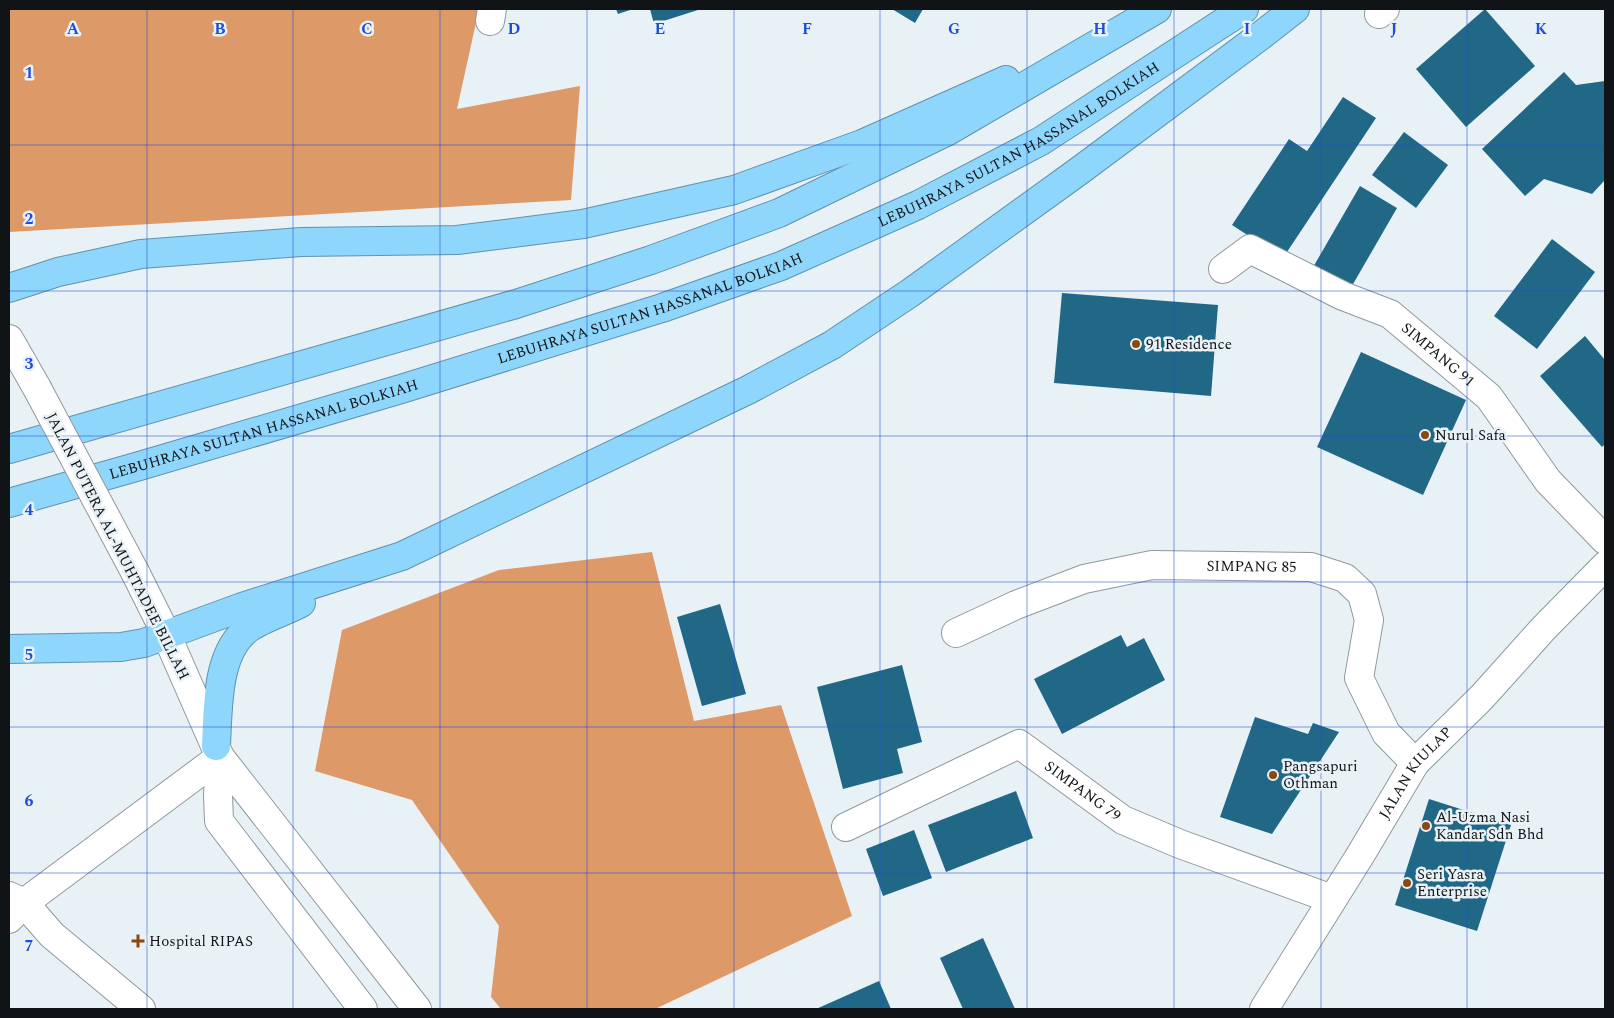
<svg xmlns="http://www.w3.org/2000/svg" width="1614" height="1018" viewBox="0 0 1614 1018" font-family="Spectral,serif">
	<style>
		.forest { fill: #de9968 }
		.building { fill: #216887 }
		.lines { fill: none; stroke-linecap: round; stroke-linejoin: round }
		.minor-casing { stroke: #90989c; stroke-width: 30 }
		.highway-casing { stroke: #6292ab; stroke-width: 30 }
		.minor { stroke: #fff; stroke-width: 28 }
		.highway { stroke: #8ed6fb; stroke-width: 28 }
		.minor-bridge-casing { stroke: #90989c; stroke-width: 30; stroke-linecap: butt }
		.minor-bridge { stroke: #fff; stroke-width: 28 }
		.grid { fill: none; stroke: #1d4ed8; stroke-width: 1; stroke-opacity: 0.55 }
		.poi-dot { fill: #894911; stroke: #e8f1f6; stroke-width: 2 }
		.labels { text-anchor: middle; stroke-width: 5; stroke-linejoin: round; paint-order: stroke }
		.street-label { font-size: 15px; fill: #111416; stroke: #e8f1f6 }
		.poi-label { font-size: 15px; fill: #111416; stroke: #e8f1f6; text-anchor: start }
		.grid-label { font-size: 16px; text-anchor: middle; font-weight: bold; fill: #1d4ed8; stroke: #e8f1f6; stroke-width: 5; stroke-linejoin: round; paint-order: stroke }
	</style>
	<rect width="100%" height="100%" fill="#e8f1f6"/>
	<g class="forest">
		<path d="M9,9H479L457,109L580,86L571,200L9,232Z"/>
		<path d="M652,552L694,721L781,705L852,916L655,1009H501L491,997L499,926L412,800L315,771L342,630L499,570Z"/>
	</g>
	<g class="building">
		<path d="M616,9H633L618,14Z"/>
		<path d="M650,9H701L654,24Z"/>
		<path d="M892,9H923L915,23Z"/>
		<path d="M1485,9L1535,66L1466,127L1416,69Z"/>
		<path d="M1564,72L1576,85L1605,81V180L1592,194L1544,179L1525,196L1482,149Z"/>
		<path d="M1343,97L1376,118L1283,258L1232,225L1289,139L1307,151Z"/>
		<path d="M1404,132L1448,165L1416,208L1372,175Z"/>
		<path d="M1360,186L1397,208L1349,291L1312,269Z"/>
		<path d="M1552,239L1595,272L1537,349L1494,316Z"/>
		<path d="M1062,293L1218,305L1211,396L1054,383Z"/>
		<path d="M1585,336L1605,360V444L1602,447L1540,376Z"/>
		<path d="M1361,352L1466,400L1423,495L1317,447Z"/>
		<path d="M720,604L746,694L702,706L677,617Z"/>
		<path d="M1121,635L1127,647L1144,638L1165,680L1062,734L1034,679Z"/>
		<path d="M902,665L922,742L897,749L903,773L843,789L817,687Z"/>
		<path d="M1255,717L1308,734L1313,723L1339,732L1272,834L1220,817Z"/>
		<path d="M1016,791L1033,838L946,872L928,825Z"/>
		<path d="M1429,799L1511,825L1477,931L1395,905Z"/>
		<path d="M914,830L932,878L883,896L866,849Z"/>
		<path d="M983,938L1015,1009H963L940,958Z"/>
		<path d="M879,981L891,1009H816Z"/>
	</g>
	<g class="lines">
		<defs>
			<g id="minor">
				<path d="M1379,14L1385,9"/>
				<path d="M490,21L492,9"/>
				<path id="s1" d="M1223,269L1250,249L1343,296L1390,314L1489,397L1548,481L1605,540"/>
				<path d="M9,339L37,388"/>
				<path d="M136,574L166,634L220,757L417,1009"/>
				<path id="s2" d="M956,633L1016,605L1084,579L1152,565L1311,567L1345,578L1362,594L1369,620L1359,678L1386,733L1415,763"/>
				<path d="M220,757L218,795L219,821L363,1009"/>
				<path id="s3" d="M846,827L1019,744L1123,820L1180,844L1332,899"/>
				<path d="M9,896L24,903L52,935L141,1009"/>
				<path d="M9,919L24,903L220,757"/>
				<path id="s4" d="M1264,1009L1361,854L1415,763L1482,697L1543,629L1605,566"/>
			</g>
			<g id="highway">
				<path d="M9,288L58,272L141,254L301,242L457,240L583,224L734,190L862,144L1006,80"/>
				<path d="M9,449L516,304L651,260L779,213L948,131L1157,9"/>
				<path id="s5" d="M9,503L136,467L401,389L662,308L781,266L918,205L1041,141L1244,9"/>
				<path d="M9,649L121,647L144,643L242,607L402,556L748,390L832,345L910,293L1079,171L1259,37L1295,9"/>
				<path d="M216,746C218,709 216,651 249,628C262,619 286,611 301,603"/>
			</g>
		</defs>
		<use href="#minor" class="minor-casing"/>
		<use href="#highway" class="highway-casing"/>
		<use href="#minor" class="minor"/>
		<use href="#highway" class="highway"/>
		<defs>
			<path id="minor-bridge" d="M37,388L136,574"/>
		</defs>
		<use href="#minor-bridge" class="minor-bridge-casing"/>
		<use href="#minor-bridge" class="minor-bridge"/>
	</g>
	<path class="grid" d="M147,9V1009M293,9V1009M440,9V1009M587,9V1009M734,9V1009M880,9V1009M1027,9V1009M1174,9V1009M1321,9V1009M1467,9V1009M9,145H1605M9,291H1605M9,436H1605M9,582H1605M9,727H1605M9,873H1605"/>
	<g class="poi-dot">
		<circle cx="1136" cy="344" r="5"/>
		<circle cx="1425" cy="435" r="5"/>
		<circle cx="1273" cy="775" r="5"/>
		<circle cx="1426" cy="826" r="5"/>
		<circle cx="1407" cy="883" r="5"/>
		<path d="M135.5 933.5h5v5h5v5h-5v5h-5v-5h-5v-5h5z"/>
	</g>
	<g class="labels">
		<g class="street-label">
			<text dy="5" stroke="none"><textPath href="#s5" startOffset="1075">LEBUHRAYA SULTAN HASSANAL BOLKIAH</textPath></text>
			<text dy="5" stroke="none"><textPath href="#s5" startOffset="670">LEBUHRAYA SULTAN HASSANAL BOLKIAH</textPath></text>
			<text dy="5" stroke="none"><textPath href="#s1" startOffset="251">SIMPANG 91</textPath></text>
			<text dy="5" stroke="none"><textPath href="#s5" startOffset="265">LEBUHRAYA SULTAN HASSANAL BOLKIAH</textPath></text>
			<text transform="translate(118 546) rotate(63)" y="5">JALAN PUTERA AL-MUHTADEE BILLAH</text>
			<text dy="5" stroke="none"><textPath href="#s2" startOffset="308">SIMPANG 85</textPath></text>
			<text dy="5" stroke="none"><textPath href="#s4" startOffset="281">JALAN KIULAP</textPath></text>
			<text dy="5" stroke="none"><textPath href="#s3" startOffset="271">SIMPANG 79</textPath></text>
		</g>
		<g class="poi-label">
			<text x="1146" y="349">91 Residence</text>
			<text x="1435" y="440">Nurul Safa</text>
			<text x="1283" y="771">Pangsapuri<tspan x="1283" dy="17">Othman</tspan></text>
			<text x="1436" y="822">Al-Uzma Nasi<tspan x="1436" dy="17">Kandar Sdn Bhd</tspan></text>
			<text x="1417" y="879">Seri Yasra<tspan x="1417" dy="17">Enterprise</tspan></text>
			<text x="149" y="946">Hospital RIPAS</text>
		</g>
	</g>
	<g class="grid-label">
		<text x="73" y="34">A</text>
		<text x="220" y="34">B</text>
		<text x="367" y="34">C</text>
		<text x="514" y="34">D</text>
		<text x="660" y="34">E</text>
		<text x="807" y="34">F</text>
		<text x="954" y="34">G</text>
		<text x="1100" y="34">H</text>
		<text x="1247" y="34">I</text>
		<text x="1394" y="34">J</text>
		<text x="1541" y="34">K</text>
		<text x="29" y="78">1</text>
		<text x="29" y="224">2</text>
		<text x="29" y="369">3</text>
		<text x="29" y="515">4</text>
		<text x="29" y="660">5</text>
		<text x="29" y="806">6</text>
		<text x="29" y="951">7</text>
	</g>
	<rect width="1614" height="1018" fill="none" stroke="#111416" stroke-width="20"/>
</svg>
